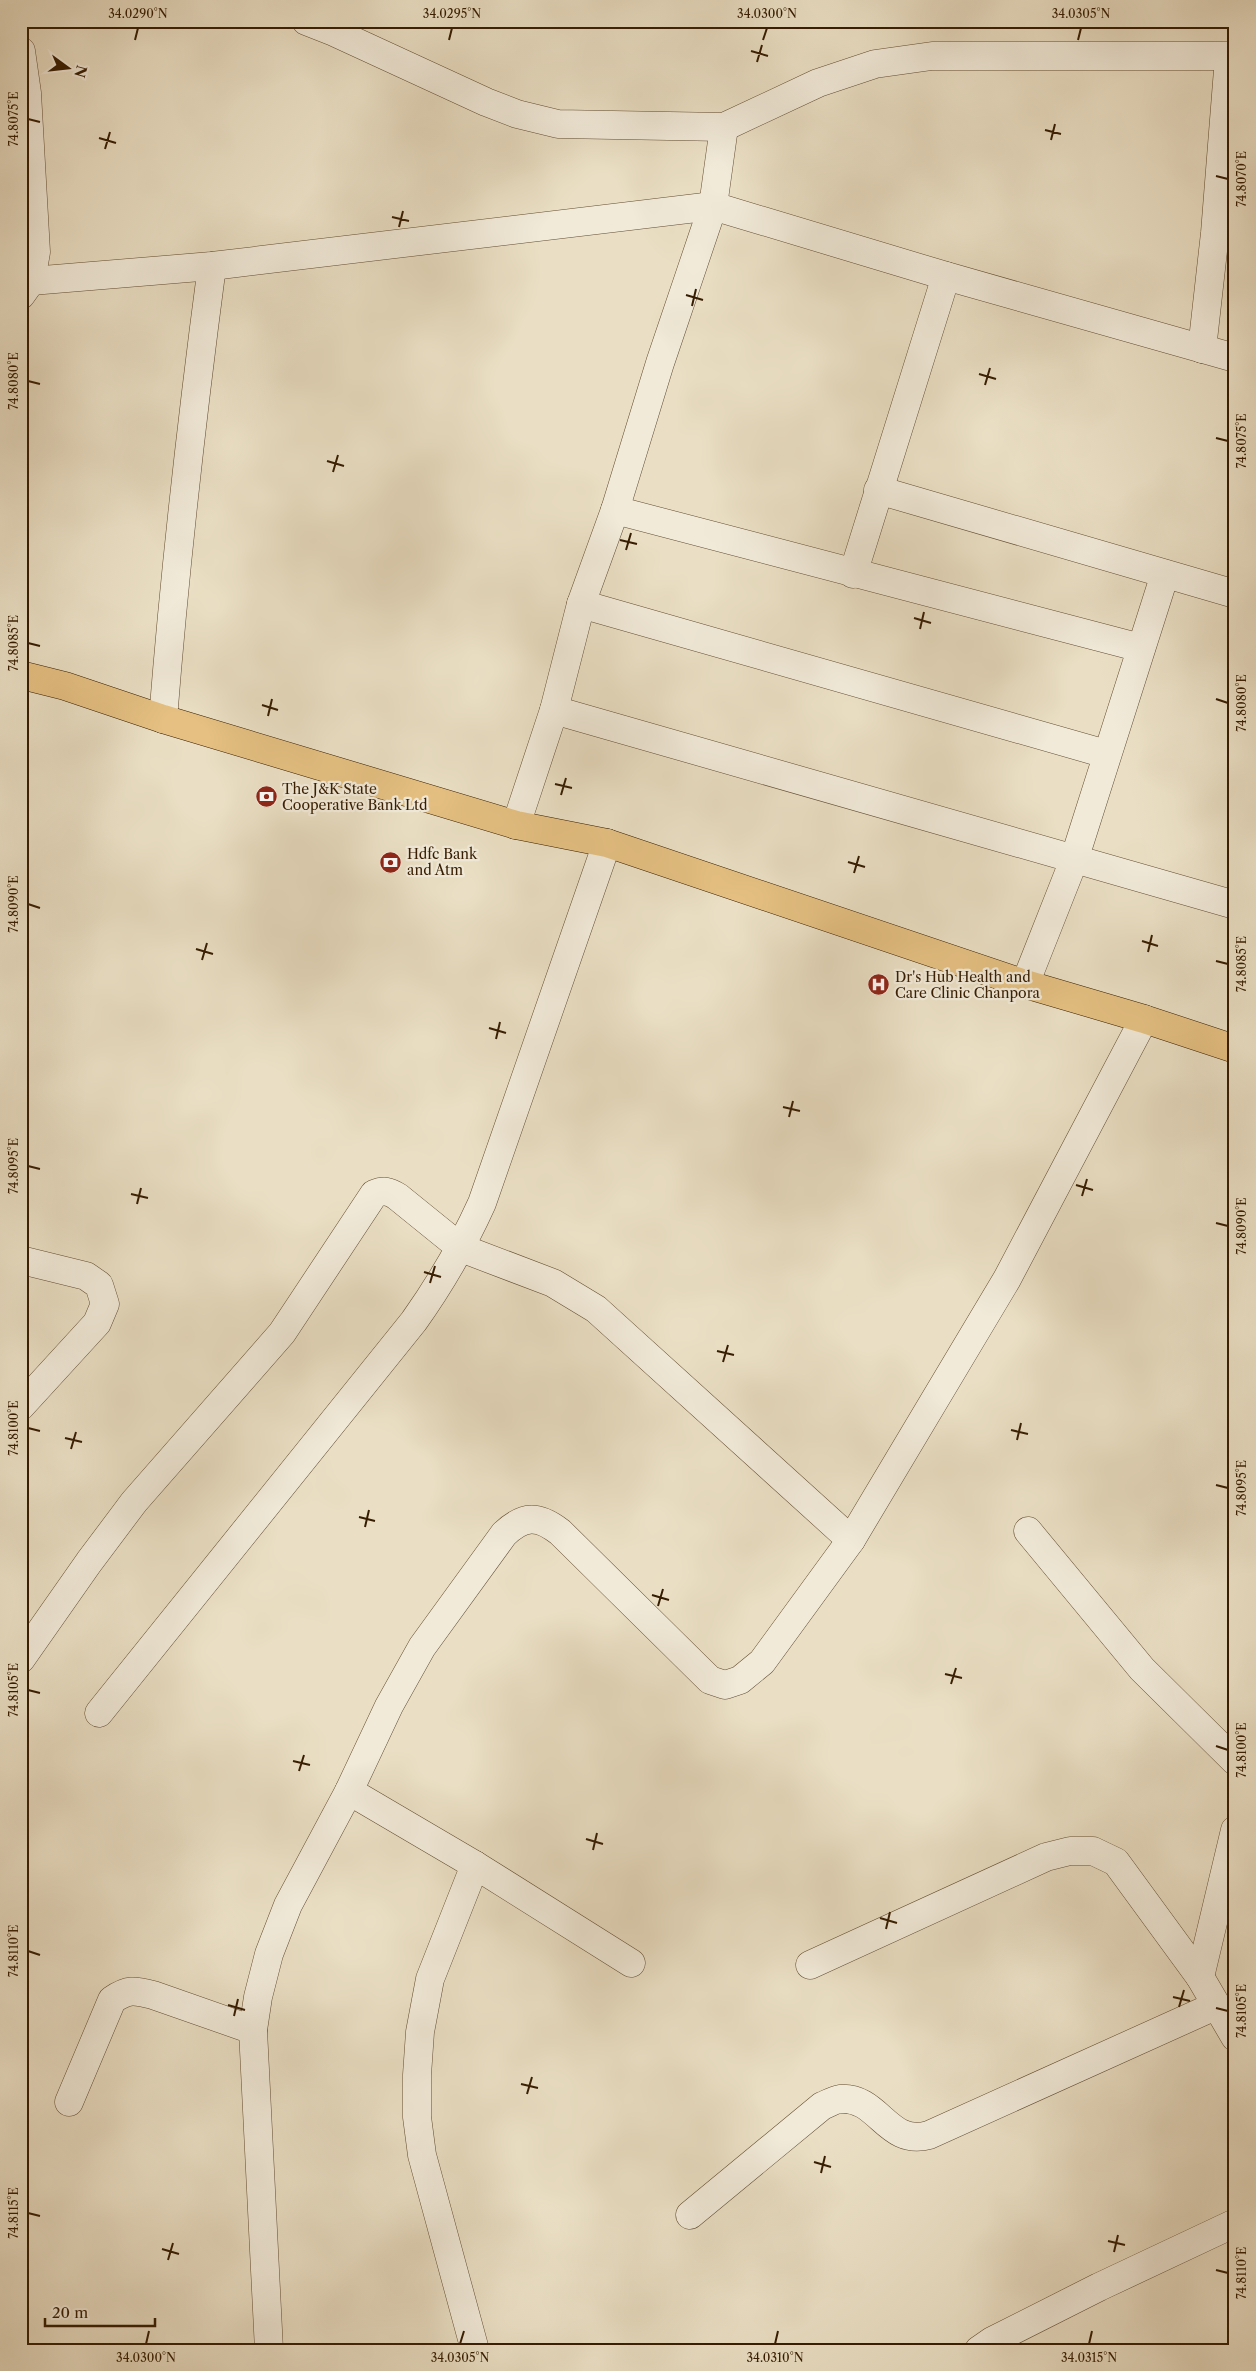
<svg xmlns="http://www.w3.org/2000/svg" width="1256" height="2371" viewBox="0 0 1256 2371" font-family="'Libre Caslon Text',serif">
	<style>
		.building { fill: #d2998b; stroke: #361c01 }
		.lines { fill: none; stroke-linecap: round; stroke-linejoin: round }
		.street-casing { stroke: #634d32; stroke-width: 29 }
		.primary-casing { stroke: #361c01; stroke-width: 29 }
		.street { stroke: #f1ead9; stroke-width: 28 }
		.primary { stroke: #e5c082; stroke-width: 28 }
		.ticks { fill: none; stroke: #361c01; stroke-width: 2 }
		.labels { text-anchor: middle; stroke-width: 4.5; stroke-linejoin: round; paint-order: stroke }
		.poi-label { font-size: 14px; fill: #361c01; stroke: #f1ead9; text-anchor: start }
		.neatline { fill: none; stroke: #361c01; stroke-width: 2 }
		.ticks-label { font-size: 12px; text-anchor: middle; fill: #361c01 }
	</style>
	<rect width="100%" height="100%" fill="#eadfc4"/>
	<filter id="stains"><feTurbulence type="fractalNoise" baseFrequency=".004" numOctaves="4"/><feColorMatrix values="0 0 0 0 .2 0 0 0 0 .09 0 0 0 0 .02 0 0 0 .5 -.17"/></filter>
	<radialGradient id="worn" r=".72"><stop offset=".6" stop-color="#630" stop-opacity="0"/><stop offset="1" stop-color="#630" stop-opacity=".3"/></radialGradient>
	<path class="building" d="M21,471L25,492L21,493Z"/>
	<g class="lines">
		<defs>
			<g id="street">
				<path d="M306,21L334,32L486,102L517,114L558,124L724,127L818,83L875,64L932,56H1235"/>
				<path d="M21,51L27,93L36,252L31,281L21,295"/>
				<path d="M31,281L212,266L713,206L946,276L1235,358"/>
				<path d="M1202,349L1215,233L1229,57"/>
				<path d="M878,490L1235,594"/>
				<path d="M615,510L1141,648"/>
				<path d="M853,574L946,276"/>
				<path d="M581,604L1106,754"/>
				<path d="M554,710L1235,905"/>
				<path d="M163,719C175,567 192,417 212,266"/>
				<path d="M516,825L554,710L581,604L615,510L660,363L713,206L724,127"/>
				<path d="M1025,984L1074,860L1165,574"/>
				<path d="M21,1260L86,1276L99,1285L105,1304L97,1323L21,1406"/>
				<path d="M1028,1531L1142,1669L1235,1761"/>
				<path d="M21,1659L89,1562L134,1502L282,1333L374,1194C384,1190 389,1191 398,1197L461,1248L553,1283L596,1309L851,1540"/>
				<path d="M99,1713L414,1321C441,1283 463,1245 482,1203L607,843"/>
				<path d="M349,1791L475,1865L631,1963"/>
				<path d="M810,1965L1046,1857L1070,1851H1093L1116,1862L1200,1977L1235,2037"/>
				<path d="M1200,1977L1235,1830"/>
				<path d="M69,2102L112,2000C128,1989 134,1990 153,1995L253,2030"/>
				<path d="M690,2215L822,2106C827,2104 834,2100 840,2099C879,2096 887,2147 929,2135L1215,2006"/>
				<path d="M269,2350L253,2030L258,1997L269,1954L288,1905L349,1791L389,1706L422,1647L504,1534C524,1515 538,1515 560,1532L710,1680L725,1685L740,1680L762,1662L851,1540L1007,1279L1144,1019"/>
				<path d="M475,2350L422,2155L417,2117V2075L420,2032L430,1979L475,1865"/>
				<path d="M979,2350L992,2341L1099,2287L1235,2223"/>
			</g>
			<path id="primary" d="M21,675L65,686L163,719L516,825L607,843L1025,984L1144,1019L1235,1049"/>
		</defs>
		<use href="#street" class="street-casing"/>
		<use href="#primary" class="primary-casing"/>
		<use href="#street" class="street"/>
		<use href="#primary" class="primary"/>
	</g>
	<path class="ticks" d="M135,40L138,28M449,40L452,28M763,40L767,28M1078,40L1081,28M751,51L768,56M757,62L762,45M28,119L40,122M1045,130L1061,134M99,138L116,143M1051,140L1055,124M105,149L110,132M1216,176L1228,179M392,217L409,221M399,227L403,211M686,295L703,300M692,306L696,289M979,374L996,379M28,381L40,384M985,385L990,368M1216,438L1228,441M327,461L344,466M333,472L338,455M620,540L637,544M626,550L631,533M914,618L931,623M920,629L924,612M28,643L40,646M1216,699L1228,703M262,705L278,710M268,716L272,699M555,784L572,788M561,795L566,778M848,862L865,867M854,873L859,856M28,904L40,908M1142,941L1158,946M196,949L213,954M1148,952L1152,935M202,960L207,943M1216,961L1228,964M489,1028L506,1033M496,1039L500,1022M783,1107L800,1111M789,1117L793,1101M28,1166L40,1169M1076,1185L1093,1190M131,1194L148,1198M1082,1196L1087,1179M137,1204L141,1188M1216,1223L1228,1226M424,1272L441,1277M430,1283L435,1266M717,1351L734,1355M723,1362L728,1345M28,1428L40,1431M1011,1430L1028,1434M65,1438L82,1442M1017,1440L1021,1423M71,1449L76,1432M1216,1485L1228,1488M359,1517L375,1521M365,1527L369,1510M652,1595L669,1600M658,1606L663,1589M945,1674L962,1678M951,1684L956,1668M28,1690L40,1693M1216,1746L1228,1750M293,1761L310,1765M299,1771L304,1755M586,1839L603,1844M593,1850L597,1833M880,1918L897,1923M886,1929L890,1912M28,1951L40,1955M1173,1997L1190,2001M228,2005L245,2010M1179,2007L1184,1990M1216,2008L1228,2011M234,2016L238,1999M521,2084L538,2088M527,2094L532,2077M814,2162L831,2167M821,2173L825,2156M28,2213L40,2216M1108,2241L1125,2245M162,2249L179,2254M1114,2252L1118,2235M168,2260L173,2243M1216,2270L1228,2273M146,2344L149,2331M460,2344L464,2331M775,2344L778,2331M1089,2344L1092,2331"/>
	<defs>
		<symbol id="bank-disc" viewBox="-11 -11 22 22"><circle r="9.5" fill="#8f2418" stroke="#f1ead9"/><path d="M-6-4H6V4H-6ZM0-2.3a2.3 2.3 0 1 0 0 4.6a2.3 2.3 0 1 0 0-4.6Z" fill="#fff"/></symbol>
		<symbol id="hospital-disc" viewBox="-11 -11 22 22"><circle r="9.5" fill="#8f2418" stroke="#f1ead9"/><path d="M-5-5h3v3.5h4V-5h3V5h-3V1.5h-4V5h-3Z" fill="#fff"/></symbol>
	</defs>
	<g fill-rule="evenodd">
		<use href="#bank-disc" x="254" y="784" width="25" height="25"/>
		<use href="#bank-disc" x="378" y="850" width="25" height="25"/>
		<use href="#hospital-disc" x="866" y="972" width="25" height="25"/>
	</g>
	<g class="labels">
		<g class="poi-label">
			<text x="282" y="794">The J&amp;K State<tspan x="282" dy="16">Cooperative Bank Ltd</tspan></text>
			<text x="407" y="859">Hdfc Bank<tspan x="407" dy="16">and Atm</tspan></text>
			<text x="895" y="982">Dr's Hub Health and<tspan x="895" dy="16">Care Clinic Chanpora</tspan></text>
		</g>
	</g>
	<rect width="1256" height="2371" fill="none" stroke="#eadfc4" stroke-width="55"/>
	<g transform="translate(68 68) rotate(105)" stroke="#f1ead9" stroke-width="4" paint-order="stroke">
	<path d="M0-4L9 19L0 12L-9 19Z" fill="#361c01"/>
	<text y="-8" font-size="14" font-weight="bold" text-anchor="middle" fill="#361c01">N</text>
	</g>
	<path d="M45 2318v8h110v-8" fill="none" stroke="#361c01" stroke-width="2.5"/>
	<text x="52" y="2318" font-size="15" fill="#361c01" stroke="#f1ead9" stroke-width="4" paint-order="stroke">20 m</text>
	<rect x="28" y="28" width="1200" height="2316" class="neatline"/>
	<g class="ticks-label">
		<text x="138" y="18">34.0290°N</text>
		<text x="452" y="18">34.0295°N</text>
		<text x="767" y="18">34.0300°N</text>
		<text x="1081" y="18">34.0305°N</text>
		<text transform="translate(14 119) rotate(-90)" y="4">74.8075°E</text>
		<text transform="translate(1242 179) rotate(-90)" y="4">74.8070°E</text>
		<text transform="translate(14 381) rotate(-90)" y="4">74.8080°E</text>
		<text transform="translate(1242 441) rotate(-90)" y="4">74.8075°E</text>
		<text transform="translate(14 643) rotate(-90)" y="4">74.8085°E</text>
		<text transform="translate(1242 703) rotate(-90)" y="4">74.8080°E</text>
		<text transform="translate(14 904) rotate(-90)" y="4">74.8090°E</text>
		<text transform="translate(1242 964) rotate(-90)" y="4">74.8085°E</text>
		<text transform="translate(14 1166) rotate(-90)" y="4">74.8095°E</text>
		<text transform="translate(1242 1226) rotate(-90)" y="4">74.8090°E</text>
		<text transform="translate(14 1428) rotate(-90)" y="4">74.8100°E</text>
		<text transform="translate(1242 1488) rotate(-90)" y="4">74.8095°E</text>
		<text transform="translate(14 1690) rotate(-90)" y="4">74.8105°E</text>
		<text transform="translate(1242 1750) rotate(-90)" y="4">74.8100°E</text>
		<text transform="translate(14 1951) rotate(-90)" y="4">74.8110°E</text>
		<text transform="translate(1242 2011) rotate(-90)" y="4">74.8105°E</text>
		<text transform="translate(14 2213) rotate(-90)" y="4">74.8115°E</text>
		<text transform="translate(1242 2273) rotate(-90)" y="4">74.8110°E</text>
		<text x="146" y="2362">34.0300°N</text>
		<text x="460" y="2362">34.0305°N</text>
		<text x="775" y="2362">34.0310°N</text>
		<text x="1089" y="2362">34.0315°N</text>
	</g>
	<rect width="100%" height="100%" filter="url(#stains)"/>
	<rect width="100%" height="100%" fill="url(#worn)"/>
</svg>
